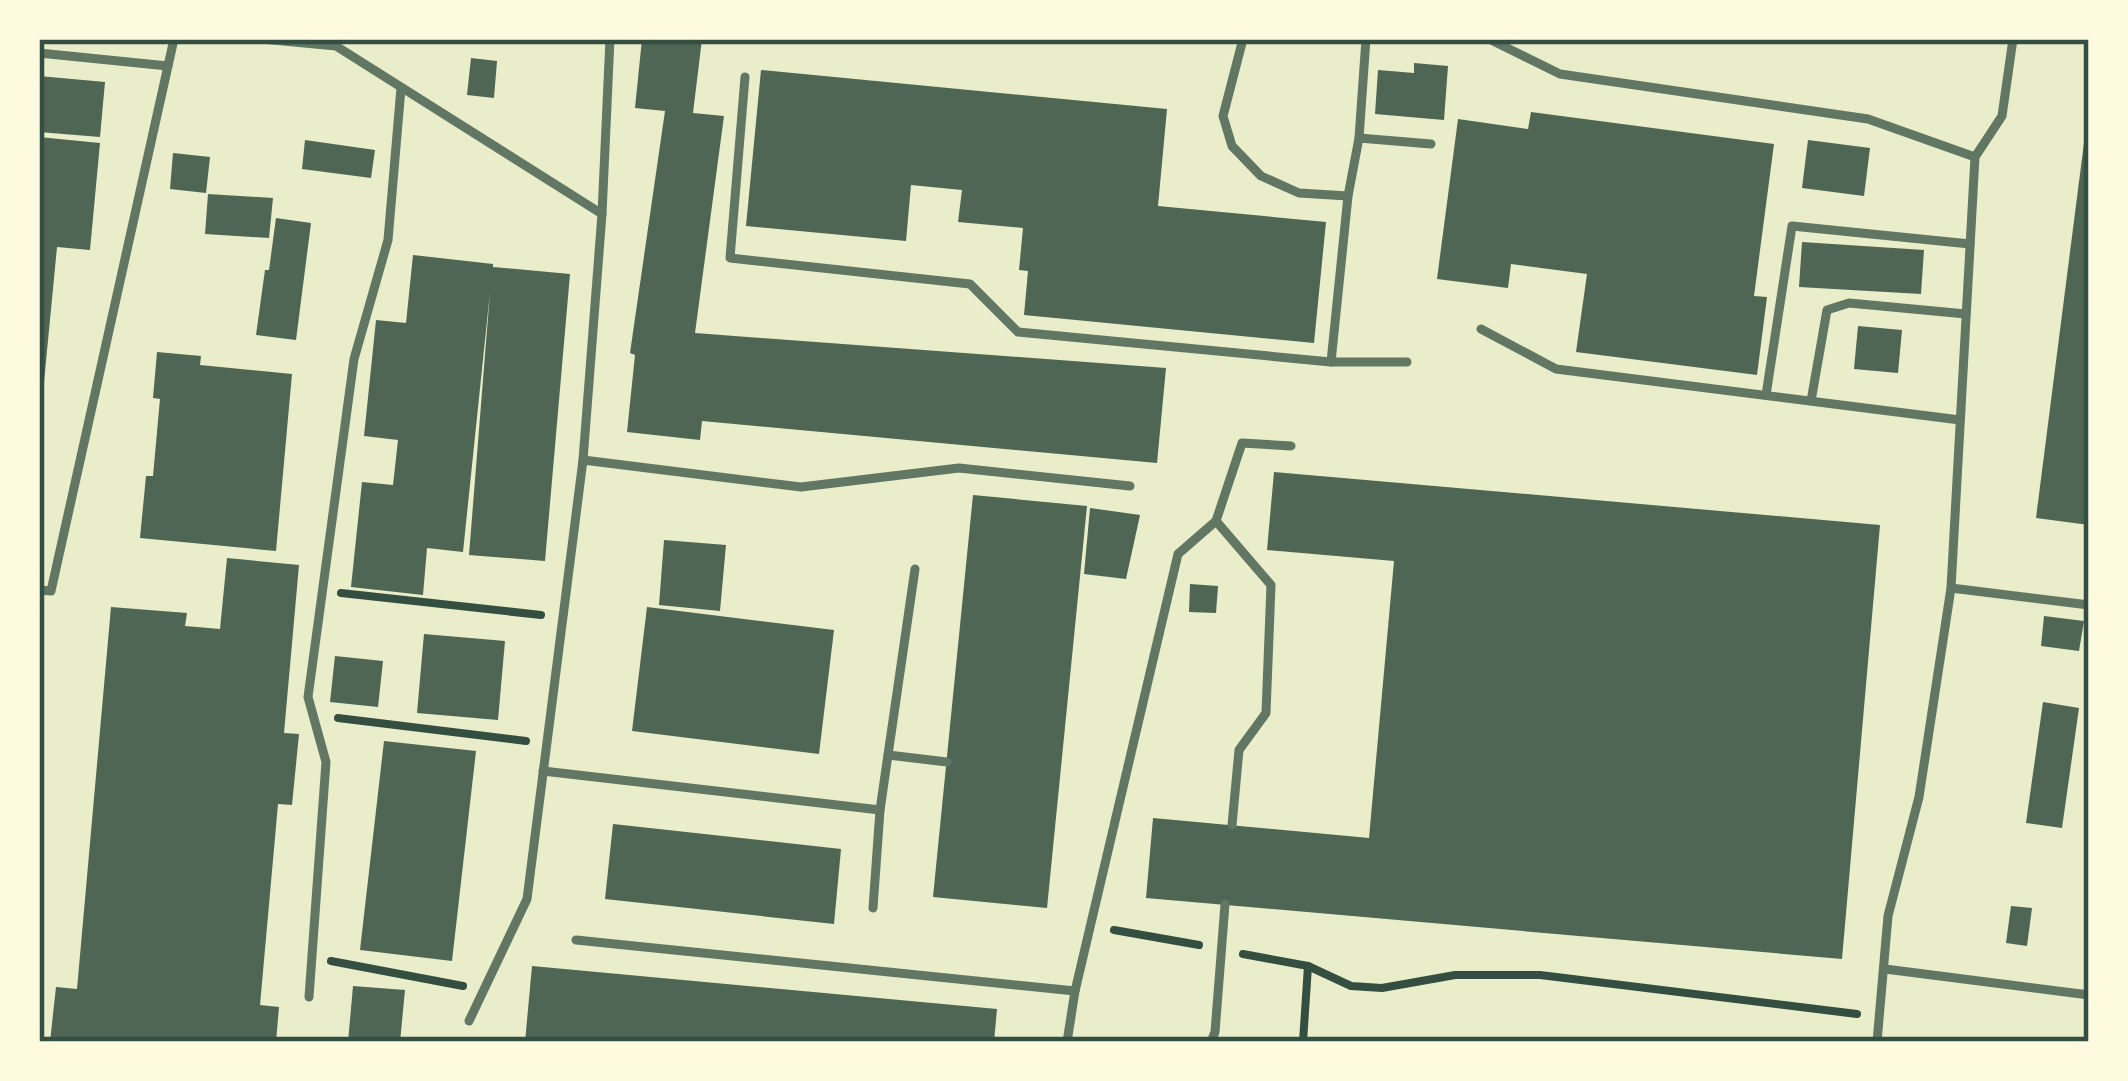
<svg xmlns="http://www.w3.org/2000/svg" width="2128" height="1081" viewBox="0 0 2128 1081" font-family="'Roboto Serif',serif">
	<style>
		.building { fill: #4f6655 }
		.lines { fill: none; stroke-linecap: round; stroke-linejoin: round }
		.path { stroke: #344e41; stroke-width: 8 }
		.service { stroke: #617663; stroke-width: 9 }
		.neatline { fill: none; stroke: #344e41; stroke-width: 4.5 }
	</style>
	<rect width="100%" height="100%" fill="#e9edc9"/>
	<g class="building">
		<path d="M642,39H702L693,113L724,116L695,333L1166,368L1157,463L702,421L700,440L627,432L635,355L630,353L665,111L635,108Z"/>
		<path d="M471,58L497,61L494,98L467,95Z"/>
		<path d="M1414,63L1448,66L1444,120L1375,114L1378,70L1414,73Z"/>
		<path d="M761,70L1167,109L1158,206L1326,222L1314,343L1024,315L1028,271L1019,270L1023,228L958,222L962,190L911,185L906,241L746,226Z"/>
		<path d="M39,76L105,82L100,137L39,132Z"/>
		<path d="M1531,112L1774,144L1754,296L1767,297L1757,375L1576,352L1587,274L1511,264L1508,288L1437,279L1458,119L1528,129Z"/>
		<path d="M2086,127H2089V525L2036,518Z"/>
		<path d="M39,137L100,143L90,250L57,247L42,403H39Z"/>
		<path d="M305,140L375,150L371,178L302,169Z"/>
		<path d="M1808,140L1870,148L1864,196L1802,188Z"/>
		<path d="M173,153L210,157L206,193L170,189Z"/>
		<path d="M208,194L273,198L269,238L205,234Z"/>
		<path d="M276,218L311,223L296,340L256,335L265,270H269Z"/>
		<path d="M1802,242L1924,250L1921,294L1799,287Z"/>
		<path d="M413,255L493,264V267L570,274L545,561L469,555L490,292L463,552L427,548L423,595L351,587L362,482L393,485L398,440L364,436L376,320L406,323Z"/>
		<path d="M1858,326L1902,330L1898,373L1854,369Z"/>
		<path d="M157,352L201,356L200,365L292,374L276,551L140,538L146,476H153L160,399L153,398Z"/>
		<path d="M1274,472L1880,525L1842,959L1146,898L1153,818L1369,838L1394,561L1267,550Z"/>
		<path d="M973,495L1087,506L1047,908L933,897Z"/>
		<path d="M1090,508L1140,515L1126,579L1084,574Z"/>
		<path d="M664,540L726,545L720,611L659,605Z"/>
		<path d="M227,558L299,565L284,733L299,734L292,805L278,804L260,1005L279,1007L276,1042H50L56,987L77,989L111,607L187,613L185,626L220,629Z"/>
		<path d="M1190,584L1218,586L1216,613L1189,612Z"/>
		<path d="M647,607L834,630L819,754L632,731Z"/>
		<path d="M2044,616L2084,621L2079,651L2041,646Z"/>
		<path d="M424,634L505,641L498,720L417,713Z"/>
		<path d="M335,656L383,661L378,707L330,702Z"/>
		<path d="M2043,702L2079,708L2062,828L2026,823Z"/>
		<path d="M384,741L476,751L452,961L360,950Z"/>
		<path d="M613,824L841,849L834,924L605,899Z"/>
		<path d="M2011,906L2032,908L2027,946L2006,943Z"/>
		<path d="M532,966L997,1009L994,1042H525Z"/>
		<path d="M353,986L405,990L400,1042H348Z"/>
	</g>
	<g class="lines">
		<g class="path">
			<path d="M341,593L541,615"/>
			<path d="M338,718L526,741"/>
			<path d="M1114,930L1199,945"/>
			<path d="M1243,954L1308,966L1303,1042"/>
			<path d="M331,961L463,986"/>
			<path d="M1308,966L1351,986L1382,988L1455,975H1540L1857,1014"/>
		</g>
		<g class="service">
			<path d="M262,39L336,46L602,214L583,460L527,899L469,1021"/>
			<path d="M1243,39L1223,116L1232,146L1261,176L1299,193L1348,196"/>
			<path d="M1489,39L1560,74L1868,119L1975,157"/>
			<path d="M39,53L168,66"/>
			<path d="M745,77L730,258L970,284L1018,332L1331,362H1407"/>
			<path d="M1359,138L1431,144"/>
			<path d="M602,214L610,39"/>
			<path d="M1481,329L1556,369L1960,420"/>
			<path d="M1331,362L1348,196L1359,138L1366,39"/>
			<path d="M1766,395L1792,226L1970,244"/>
			<path d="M1811,401L1827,310L1849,303L1966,314"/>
			<path d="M583,460L801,487L959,468L1130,486"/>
			<path d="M1216,521L1271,585L1266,713L1239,750L1232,825"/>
			<path d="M1951,588L2089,605"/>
			<path d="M39,590L51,591L174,39"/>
			<path d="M888,755L947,762"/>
			<path d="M543,771L880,810L915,569"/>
			<path d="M873,908L880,810"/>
			<path d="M576,940L1075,991"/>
			<path d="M1885,969L2089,995"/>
			<path d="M309,997L326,762L308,697L354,359L388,240L401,88"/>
			<path d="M1067,1042L1075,991L1178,554L1216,521L1242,443L1291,446"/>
			<path d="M1211,1042L1215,1032L1225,904"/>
			<path d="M1877,1042L1888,916L1919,797L1951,588L1975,157L2002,116L2013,39"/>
		</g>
	</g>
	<rect width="2128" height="1081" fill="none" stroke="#fefae0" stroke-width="84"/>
	<rect x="42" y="42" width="2044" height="997" class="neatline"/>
</svg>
